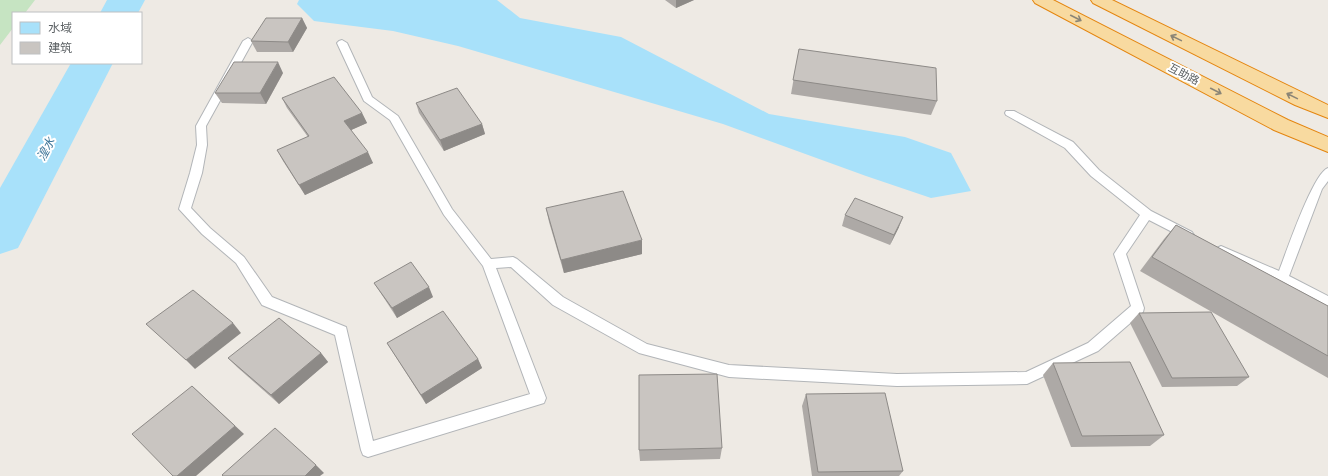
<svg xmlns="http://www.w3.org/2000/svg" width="1328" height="476" viewBox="0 0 1328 476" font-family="Commissioner,'Noto Sans SC',sans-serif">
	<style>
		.green { fill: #c6e4c2 }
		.water { fill: #a8e1fa }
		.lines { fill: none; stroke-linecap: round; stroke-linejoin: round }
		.river { fill: #a8e1fa; fill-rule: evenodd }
		.service-casing { stroke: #b2b5b8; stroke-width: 2 }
		.trunk-casing { stroke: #e4850e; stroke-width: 2 }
		.service { fill: #fff; fill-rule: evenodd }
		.trunk { fill: #f8daa0; fill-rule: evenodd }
		.wall { fill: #ada9a6 }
		.shaded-wall { fill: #8d8a87 }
		.building { fill: #c9c5c1; stroke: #8d8a87 }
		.oneway { stroke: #8b8576 }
		.labels { text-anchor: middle; stroke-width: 4; stroke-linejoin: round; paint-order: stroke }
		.street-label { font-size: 11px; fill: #5c6164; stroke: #fff }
		.water-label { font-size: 12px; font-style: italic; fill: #40779a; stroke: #fff }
	</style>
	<rect width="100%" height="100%" fill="#eeeae4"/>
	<path class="green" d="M0,0H35L25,13H13V28L0,45Z"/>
	<path class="water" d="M299,0H497L520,18L621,37L769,114L905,137L951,153L971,191L931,198L866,176L723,124L458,46L393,31L314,21L297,4Z"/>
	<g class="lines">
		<g class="river">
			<path d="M107,0H145L138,13H100Z"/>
			<path d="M71,63H113L18,248L0,254V188Z"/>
		</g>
		<defs>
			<g id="service">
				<path d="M248,38L253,41L206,126L207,145L202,173L191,208L210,228L244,257L272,297L346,327L373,441L530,394L483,266L444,215L390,120L364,101L337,43L339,41L342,40L347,43L372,97L398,116L452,209L491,259L513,257L517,259L563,297L647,344L729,365L897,374L1026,372L1088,343L1131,306L1114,254L1140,215L1091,176L1065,148L1006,115L1005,113L1006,111H1014L1073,142L1099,170L1151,211L1192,232L1194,235L1192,238L1188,240L1184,238L1149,220L1126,254L1144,308L1143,312L1098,351L1027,384L897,386L729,377L639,353L553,305L511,267L496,268L546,398L544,403L368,457L363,455L361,450L335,335L262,305L236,263L202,234L179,209L190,173L197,145L196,126L243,41Z"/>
				<path d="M1328,168V181L1322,189L1289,276L1328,296V307L1278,282L1217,254L1215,251L1217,248L1221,246L1279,271C1286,253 1313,173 1328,168Z"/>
			</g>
			<g id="trunk">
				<path d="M1033,0H1053L1288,120L1328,137V152L1274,130L1035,3Z"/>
				<path d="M1091,0H1112L1328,105V118L1295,105L1093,3Z"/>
			</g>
		</defs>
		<use href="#service" class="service-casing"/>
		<use href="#trunk" class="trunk-casing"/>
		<use href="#service" class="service"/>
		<use href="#trunk" class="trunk"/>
	</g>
	<g class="wall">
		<path d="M665,0H694L676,8Z"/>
		<path d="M302,18L307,28L293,52H257L251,41Z"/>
		<path d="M799,49L937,101L931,115L791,94Z"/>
		<path d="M283,73L266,104L222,103L215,93Z"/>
		<path d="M282,98L362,113L367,123L351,130L373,163L305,195L283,161L277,150L308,137L287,108Z"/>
		<path d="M416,103L482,124L485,134L444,151L419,113Z"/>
		<path d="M546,208L642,254L564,273L549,222Z"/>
		<path d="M845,215L899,227L890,245L842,226Z"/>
		<path d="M1176,225L1328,306V378L1140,271L1164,239Z"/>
		<path d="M374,283L433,297L397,318L380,292Z"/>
		<path d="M1139,313L1249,377L1237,386L1162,387L1130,323Z"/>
		<path d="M387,343L478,359L482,368L426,404Z"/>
		<path d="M321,353L328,362L279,404L237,367L228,358Z"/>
		<path d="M1053,363L1164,435L1150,446L1071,447L1043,375Z"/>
		<path d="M806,394L903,471L899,476H812L802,406Z"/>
		<path d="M722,448L720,459L640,461L639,450Z"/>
	</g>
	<g class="shaded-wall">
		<path d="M676,0H694L676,8Z"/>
		<path d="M302,18L307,28L293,52L288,42Z"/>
		<path d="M278,62L283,73L266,104L260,93Z"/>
		<path d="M362,113L367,123L349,131L344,121Z"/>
		<path d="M482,124L485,134L444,151L440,140Z"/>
		<path d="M368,152L373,163L305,195L299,185Z"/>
		<path d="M903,217L899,227L890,245L894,235Z"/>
		<path d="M642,240V254L564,273L561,260Z"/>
		<path d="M429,287L433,297L397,318L392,308Z"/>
		<path d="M233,323L241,333L195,369L186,360Z"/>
		<path d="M321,353L328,362L279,404L271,395Z"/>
		<path d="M478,359L482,368L426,404L421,395Z"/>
		<path d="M192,386L244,434L196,476H177Z"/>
		<path d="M316,465L324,473L320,476H305Z"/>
	</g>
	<g class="building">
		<path d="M266,18H302L288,42L251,41Z"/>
		<path d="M799,49L936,68L937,101L793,80Z"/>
		<path d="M234,62H278L260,93H215Z"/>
		<path d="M334,77L362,113L344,121L368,152L299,185L277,150L309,136L282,98Z"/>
		<path d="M457,88L482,124L440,140L416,103Z"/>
		<path d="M623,191L642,240L561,260L546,208Z"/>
		<path d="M855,198L903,217L894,235L845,215Z"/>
		<path d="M1176,225L1328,306V356L1152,257Z"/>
		<path d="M411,262L429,287L392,308L374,283Z"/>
		<path d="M193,290L233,323L186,360L146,324Z"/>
		<path d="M443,311L478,359L421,395L387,343Z"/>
		<path d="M1211,312L1249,377L1172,378L1139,313Z"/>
		<path d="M279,318L321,353L271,395L228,358Z"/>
		<path d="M1130,362L1164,435L1082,436L1053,363Z"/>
		<path d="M717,374L722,448L639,450V375Z"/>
		<path d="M192,386L235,426L177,476H173L132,434Z"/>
		<path d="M885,393L903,471L818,472L806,394Z"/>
		<path d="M275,428L316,465L305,476H223L222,475Z"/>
	</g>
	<defs><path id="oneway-shaft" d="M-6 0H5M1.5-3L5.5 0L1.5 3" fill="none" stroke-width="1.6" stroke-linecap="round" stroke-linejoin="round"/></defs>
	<g class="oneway">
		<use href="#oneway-shaft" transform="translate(1076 18) rotate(27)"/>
		<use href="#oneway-shaft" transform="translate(1176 38) rotate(-154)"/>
		<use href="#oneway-shaft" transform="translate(1216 91) rotate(27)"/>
		<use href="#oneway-shaft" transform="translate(1292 96) rotate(-154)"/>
	</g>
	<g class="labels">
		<g class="street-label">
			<text transform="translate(1184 74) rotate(27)" y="4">互助路</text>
		</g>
		<g class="water-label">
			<text transform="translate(46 149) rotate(-62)" y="4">湟水</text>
		</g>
	</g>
	<rect x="12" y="12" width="130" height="52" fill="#ffffff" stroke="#bec0c1"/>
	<rect x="20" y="22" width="20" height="12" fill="#a8e1fa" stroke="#bec0c1"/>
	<text x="48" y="32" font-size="12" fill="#5c6164">水域</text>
	<rect x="20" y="42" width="20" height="12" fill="#c9c5c1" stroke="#bec0c1"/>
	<text x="48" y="52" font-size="12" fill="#5c6164">建筑</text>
</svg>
